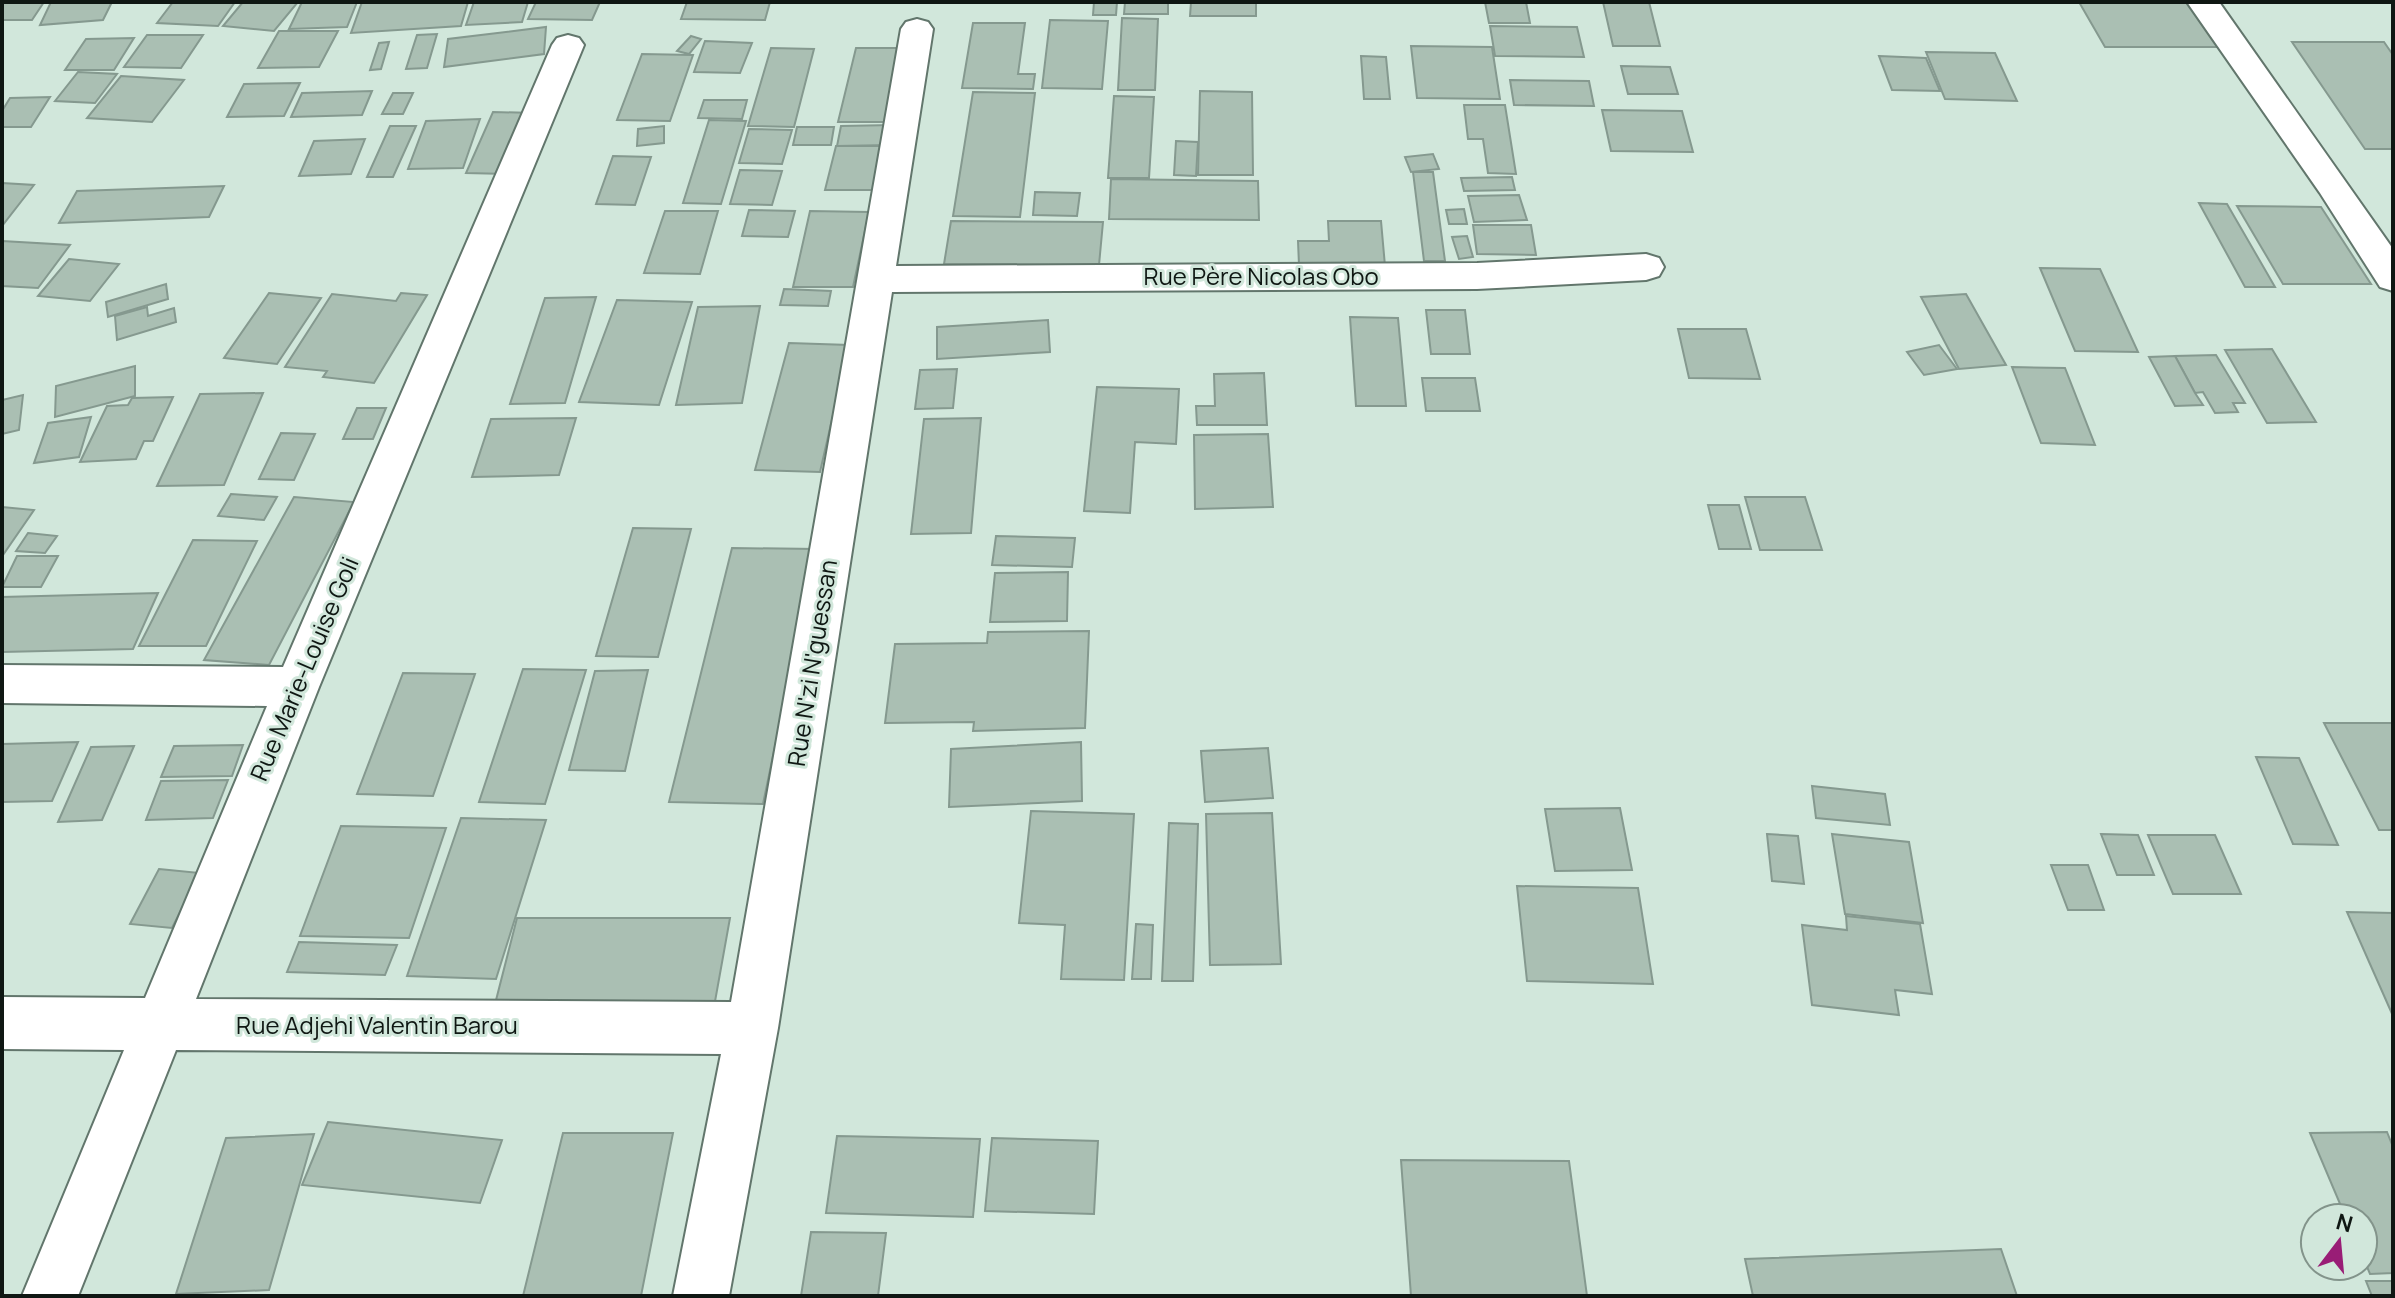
<svg xmlns="http://www.w3.org/2000/svg" width="2395" height="1298" viewBox="0 0 2395 1298" font-family="Manrope,sans-serif">
	<style>
		.building { fill: #aabfb3; stroke: #85998f; stroke-width: 2 }
		.lines { fill: none; stroke-linecap: round; stroke-linejoin: round }
		.minor-casing { stroke: #62766c; stroke-width: 4 }
		.minor { fill: #fff; fill-rule: evenodd }
		.labels { text-anchor: middle; stroke-width: 6; stroke-linejoin: round; paint-order: stroke }
		.street-label { font-size: 24px; fill: #0f1713; stroke: #d1e7db }
	</style>
	<rect width="100%" height="100%" fill="#d1e7db"/>
	<g class="building">
		<path d="M2,2H44L32,20H2Z"/>
		<path d="M51,2H112L103,20L40,25Z"/>
		<path d="M173,2H235L218,26L157,23Z"/>
		<path d="M243,2H298L274,31L223,26Z"/>
		<path d="M302,2H357L347,27L289,29Z"/>
		<path d="M362,2H468L461,26L351,33Z"/>
		<path d="M474,2H528L522,22L466,25Z"/>
		<path d="M536,2H600L592,20L528,19Z"/>
		<path d="M687,2H770L765,20L681,19Z"/>
		<path d="M1094,2H1117L1116,15H1093Z"/>
		<path d="M1125,2H1168V14H1124Z"/>
		<path d="M1191,2H1256V16H1190Z"/>
		<path d="M1485,2H1526L1530,23H1489Z"/>
		<path d="M1603,2H1649L1660,46H1613Z"/>
		<path d="M2079,2H2194L2223,47H2105Z"/>
		<path d="M1122,18L1158,19L1155,90H1118Z"/>
		<path d="M1050,20L1108,21L1102,89L1042,88Z"/>
		<path d="M973,23H1025L1018,74H1035L1033,89L962,88Z"/>
		<path d="M1490,26L1577,27L1584,57L1495,56Z"/>
		<path d="M546,27L544,54L444,67L448,39Z"/>
		<path d="M279,31H338L319,67L258,68Z"/>
		<path d="M437,34L427,68L406,69L417,35Z"/>
		<path d="M147,35H203L181,68L124,67Z"/>
		<path d="M691,36L701,39L689,54L677,51Z"/>
		<path d="M134,38L114,70H65L86,39Z"/>
		<path d="M705,41L752,43L740,73L694,72Z"/>
		<path d="M389,42L381,69L370,70L379,43Z"/>
		<path d="M2292,42H2384L2393,55V149H2365Z"/>
		<path d="M1411,46L1492,47L1500,99L1417,98Z"/>
		<path d="M771,48L814,49L794,127L748,126Z"/>
		<path d="M856,48H908L893,122H838Z"/>
		<path d="M1926,52L1995,53L2017,101L1945,99Z"/>
		<path d="M642,54L693,55L670,121L617,120Z"/>
		<path d="M1361,56L1386,57L1390,99H1364Z"/>
		<path d="M1879,56L1926,58L1940,91L1892,90Z"/>
		<path d="M1621,66L1670,67L1678,94H1628Z"/>
		<path d="M78,72L117,74L95,103L55,101Z"/>
		<path d="M121,76L184,80L152,122L87,118Z"/>
		<path d="M1510,80L1589,81L1594,106L1514,105Z"/>
		<path d="M300,83L284,116L227,117L244,84Z"/>
		<path d="M372,91L362,115L291,117L302,93Z"/>
		<path d="M1200,91L1252,92L1253,175H1198Z"/>
		<path d="M973,92L1035,93L1020,217L953,216Z"/>
		<path d="M393,93H413L403,114H382Z"/>
		<path d="M1114,96L1154,97L1149,178H1108Z"/>
		<path d="M50,97L31,127H2V111L10,98Z"/>
		<path d="M704,100H747L742,119L698,118Z"/>
		<path d="M1464,105H1505L1516,174L1488,173L1483,139H1468Z"/>
		<path d="M1602,110L1682,111L1693,152L1611,151Z"/>
		<path d="M493,112L534,113L508,174L466,173Z"/>
		<path d="M480,119L463,168L408,169L426,121Z"/>
		<path d="M709,120L746,121L721,204L683,203Z"/>
		<path d="M893,125L890,145L837,146L841,126Z"/>
		<path d="M390,126H416L393,177H367Z"/>
		<path d="M664,126V143L637,146L638,129Z"/>
		<path d="M797,127H834L831,145H793Z"/>
		<path d="M749,129L792,130L782,164L739,163Z"/>
		<path d="M365,139L351,174L299,176L314,141Z"/>
		<path d="M1176,141L1198,142L1196,176L1174,175Z"/>
		<path d="M836,146H886L876,190H825Z"/>
		<path d="M1433,154L1439,169L1411,172L1405,157Z"/>
		<path d="M613,156L651,157L635,205L596,204Z"/>
		<path d="M740,170L782,171L772,205L730,204Z"/>
		<path d="M1413,172H1433L1445,261H1424Z"/>
		<path d="M1512,177L1515,190L1464,191L1461,178Z"/>
		<path d="M1111,179L1258,181L1259,220L1109,219Z"/>
		<path d="M2,183L34,185L2,226Z"/>
		<path d="M224,186L209,217L59,223L77,191Z"/>
		<path d="M1035,192L1080,193L1077,216L1033,215Z"/>
		<path d="M1519,195L1527,220L1474,222L1468,196Z"/>
		<path d="M2199,203L2227,204L2275,287H2245Z"/>
		<path d="M2237,206L2321,207L2371,284H2283Z"/>
		<path d="M1464,209L1467,224H1449L1446,210Z"/>
		<path d="M749,210L795,211L788,237L742,236Z"/>
		<path d="M665,211H718L700,274L644,273Z"/>
		<path d="M810,211L869,212L853,287H793Z"/>
		<path d="M951,221L1103,222L1099,265L944,264Z"/>
		<path d="M1328,221H1381L1385,266L1299,265L1298,241H1329Z"/>
		<path d="M1473,225H1531L1536,255L1477,254Z"/>
		<path d="M1467,236L1473,257L1459,259L1452,237Z"/>
		<path d="M2,241L70,245L38,288L2,286Z"/>
		<path d="M69,259L119,264L90,301L38,296Z"/>
		<path d="M2040,268L2100,269L2138,352L2075,351Z"/>
		<path d="M166,284L168,299L108,317L106,302Z"/>
		<path d="M784,289L831,291L828,306L780,305Z"/>
		<path d="M269,293L321,298L277,364L224,358Z"/>
		<path d="M401,293L427,295L374,383L323,377L327,371L285,367L332,294L396,301Z"/>
		<path d="M1966,294L2006,365L1959,369L1921,297Z"/>
		<path d="M596,297L565,403L510,404L545,298Z"/>
		<path d="M617,300L692,302L659,405L579,402Z"/>
		<path d="M760,306L742,403L676,405L698,307Z"/>
		<path d="M147,307L148,316L174,308L176,322L117,340L115,316Z"/>
		<path d="M1426,310H1465L1470,354H1431Z"/>
		<path d="M1350,317L1398,318L1406,406H1356Z"/>
		<path d="M1048,320L1050,352L937,359V327Z"/>
		<path d="M1678,329H1746L1760,379L1689,378Z"/>
		<path d="M789,343L849,345L820,472L755,470Z"/>
		<path d="M1939,345L1957,369L1924,375L1907,352Z"/>
		<path d="M2272,349L2316,422L2267,423L2225,350Z"/>
		<path d="M2216,355L2245,403H2233L2238,412L2215,413L2203,392L2195,393L2175,356Z"/>
		<path d="M2175,356L2195,393L2203,405L2175,406L2149,357Z"/>
		<path d="M135,366V396L55,417L56,386Z"/>
		<path d="M2012,367L2065,368L2095,445L2041,443Z"/>
		<path d="M957,369L953,408L915,409L920,370Z"/>
		<path d="M1264,373L1267,425H1197L1196,406H1215L1214,374Z"/>
		<path d="M1422,378H1475L1480,411H1426Z"/>
		<path d="M1097,387L1179,389L1176,444L1135,442L1130,513L1084,511Z"/>
		<path d="M263,393L224,485L157,486L200,394Z"/>
		<path d="M23,395L19,430L2,434V400Z"/>
		<path d="M173,397L153,441H144L136,459L80,462L107,406L128,405L132,398Z"/>
		<path d="M357,408H386L373,439H343Z"/>
		<path d="M91,417L79,457L34,463L48,423Z"/>
		<path d="M576,418L559,475L472,477L491,419Z"/>
		<path d="M981,418L971,533L911,534L924,419Z"/>
		<path d="M281,433L315,434L294,480L259,479Z"/>
		<path d="M1268,434L1273,507L1195,509L1194,435Z"/>
		<path d="M231,494L277,497L264,520L218,516Z"/>
		<path d="M294,497L354,502L269,665L204,660Z"/>
		<path d="M1745,497H1805L1822,550H1760Z"/>
		<path d="M1708,505H1739L1751,549H1719Z"/>
		<path d="M2,507L34,510L3,555H2Z"/>
		<path d="M633,528L691,529L658,657L596,656Z"/>
		<path d="M28,533L57,536L45,553L16,551Z"/>
		<path d="M996,536L1075,538L1072,567L992,565Z"/>
		<path d="M193,540L257,541L206,646H139Z"/>
		<path d="M732,548L816,549L763,804L669,802Z"/>
		<path d="M17,556H58L41,587H2Z"/>
		<path d="M1068,572L1067,621L990,622L995,573Z"/>
		<path d="M158,593L133,649L2,652V597Z"/>
		<path d="M1089,631L1085,728L973,731L974,722L885,723L895,644L987,643L988,632Z"/>
		<path d="M523,669L586,670L545,804L479,802Z"/>
		<path d="M648,670L625,771L569,770L595,671Z"/>
		<path d="M403,673L475,674L433,796L357,794Z"/>
		<path d="M2324,723H2393V830H2379Z"/>
		<path d="M78,742L52,801L2,802V744Z"/>
		<path d="M1081,742L1082,801L949,807L951,749Z"/>
		<path d="M243,745L232,776L161,777L174,746Z"/>
		<path d="M134,746L102,820L58,822L91,747Z"/>
		<path d="M1268,748L1273,798L1205,802L1201,751Z"/>
		<path d="M2256,757L2299,758L2338,845L2293,844Z"/>
		<path d="M228,780L213,818L146,820L161,781Z"/>
		<path d="M1812,786L1885,794L1890,825L1816,818Z"/>
		<path d="M1620,808L1632,870L1555,871L1545,809Z"/>
		<path d="M1031,811L1134,814L1124,980L1061,979L1065,925L1019,923Z"/>
		<path d="M1272,813L1281,964L1210,965L1206,814Z"/>
		<path d="M461,818L546,820L496,979L407,976Z"/>
		<path d="M1169,823L1198,824L1193,981H1162Z"/>
		<path d="M341,826L446,828L409,938L300,936Z"/>
		<path d="M1767,834L1798,836L1804,884L1772,881Z"/>
		<path d="M1832,834L1909,842L1923,923L1845,914Z"/>
		<path d="M2101,834L2138,835L2154,875H2117Z"/>
		<path d="M2148,835H2215L2241,894H2173Z"/>
		<path d="M2051,865H2088L2104,910H2068Z"/>
		<path d="M159,869L200,873L172,928L130,924Z"/>
		<path d="M1517,886L1638,888L1653,984L1527,981Z"/>
		<path d="M2347,912L2393,913V1016Z"/>
		<path d="M1846,916L1920,924L1932,994L1895,990L1899,1015L1812,1005L1802,925L1847,930Z"/>
		<path d="M517,918H730L714,1007L494,1008Z"/>
		<path d="M1136,924L1153,925L1151,979H1132Z"/>
		<path d="M299,942L397,945L385,975L287,972Z"/>
		<path d="M328,1122L502,1140L480,1203L302,1185Z"/>
		<path d="M2387,1132L2393,1147V1273L2370,1274L2363,1257V1218H2346L2310,1133Z"/>
		<path d="M563,1133H673L641,1296H523Z"/>
		<path d="M314,1134L269,1290L176,1294L226,1138Z"/>
		<path d="M837,1136L980,1139L973,1217L826,1213Z"/>
		<path d="M992,1138L1098,1141L1094,1214L985,1211Z"/>
		<path d="M1401,1160L1569,1161L1587,1296H1411Z"/>
		<path d="M811,1232L886,1233L878,1296H801Z"/>
		<path d="M2001,1249L2017,1296H1753L1745,1259Z"/>
		<path d="M2366,1281H2393V1296H2372Z"/>
	</g>
	<g class="lines">
		<defs>
			<g id="minor">
				<path d="M2187,2H2219L2393,249V291L2380,287L2320,193Z"/>
				<path d="M917,19L928,22L933,29L896,266L1477,263L1646,254L1659,258L1664,267L1659,276L1646,280L1477,289L892,292L778,1028L729,1296H673L721,1054L176,1050L78,1296H22L124,1050L2,1049V997L145,998L267,706L2,703V665L283,667L552,45L557,38L568,35L579,38L584,45L319,687L196,999L731,1002L901,29L906,22Z"/>
			</g>
		</defs>
		<use href="#minor" class="minor-casing"/>
		<use href="#minor" class="minor"/>
	</g>
	<g class="labels">
		<g class="street-label">
			<text x="1261" y="285">Rue Père Nicolas Obo</text>
			<text transform="translate(813 663) rotate(-81)" y="8">Rue N'zi N'guessan</text>
			<text transform="translate(305 669) rotate(-67)" y="8">Rue Marie-Louise Goli</text>
			<text x="377" y="1034">Rue Adjehi Valentin Barou</text>
		</g>
	</g>
	<rect width="2395" height="1298" fill="none" stroke="#0f1713" stroke-width="8"/>
	<g transform="translate(2339 1242) rotate(16)"><circle r="38" fill="#d1e7db" stroke="#83948b" stroke-width="2"/>
	<path d="M0-6L14 30L0 20L-14 30Z" fill="#991d76"/>
	<text y="-12" font-size="22" font-weight="bold" text-anchor="middle" fill="#0f1713">N</text>
	</g>
</svg>
